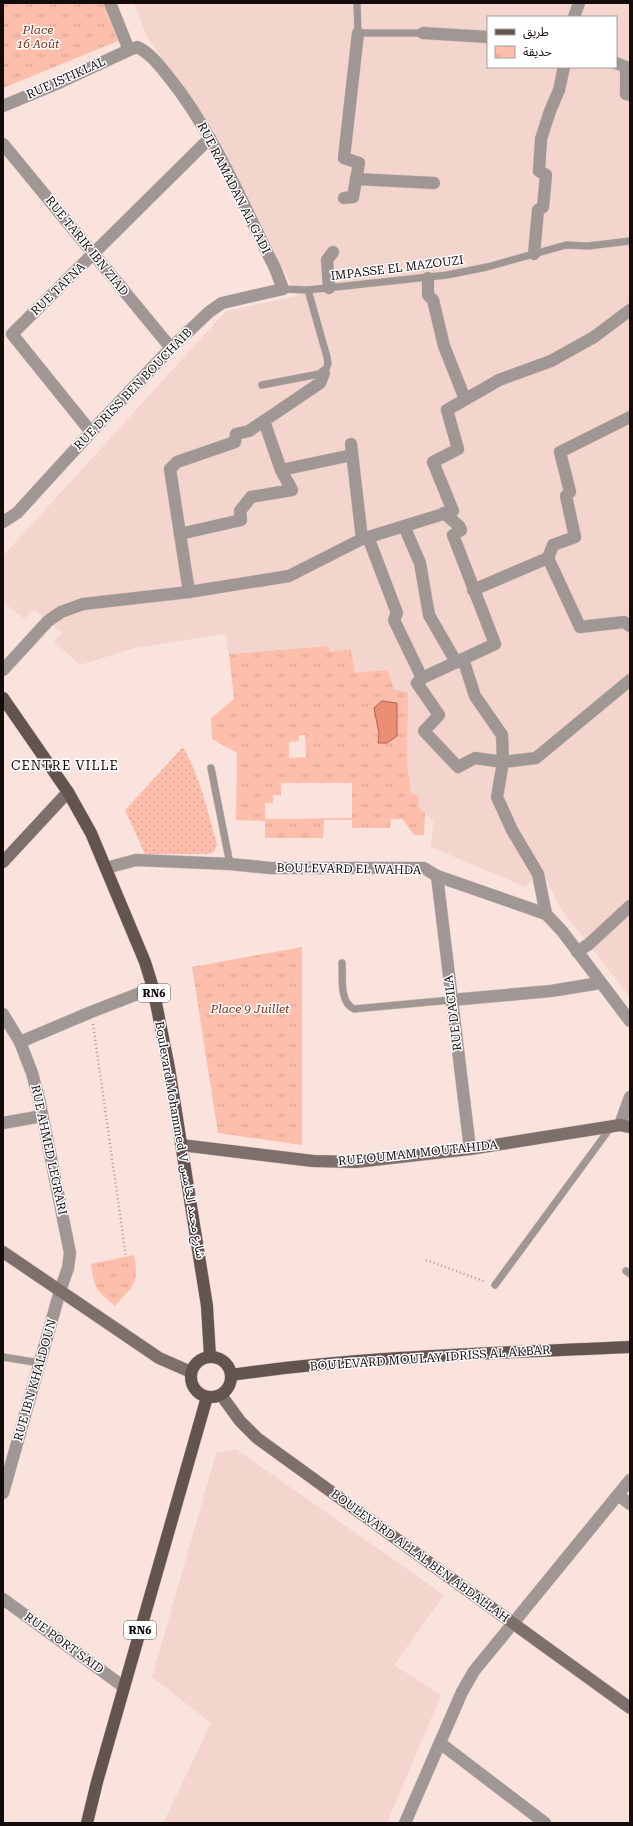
<svg xmlns="http://www.w3.org/2000/svg" width="633" height="1826" viewBox="0 0 633 1826" font-family="'Roboto Serif','Noto Sans Arabic',serif">
	<style>
		.built { fill: #f4d5cd; fill-rule: evenodd }
		.grass { fill: url(#grass-dots) }
		.park { fill: url(#park-tufts); fill-rule: evenodd }
		.water { fill: #eb8e74; stroke: #aa6754 }
		.lines { fill: none; stroke-linecap: round; stroke-linejoin: round }
		.lane-casing { stroke: #d5c1bb; stroke-width: 8 }
		.street-casing { stroke: #d5c1bb; stroke-width: 13 }
		.secondary-casing { stroke: #d5c1bb; stroke-width: 13 }
		.primary-casing { stroke: #d5c1bb; stroke-width: 13 }
		.path { stroke: #ab9a95; stroke-width: 2.5; stroke-dasharray: 1 3; stroke-linecap: butt }
		.lane { stroke: #a09794; stroke-width: 7 }
		.street { stroke: #a09794; stroke-width: 12 }
		.secondary { stroke: #7d6f6c; stroke-width: 12 }
		.primary { stroke: #64544f; stroke-width: 12 }
		.labels { text-anchor: middle; stroke-width: 3; stroke-linejoin: round; paint-order: stroke }
		.shield { fill: #fff; stroke: #5a5554; stroke-width: 1 }
		.shield-label { font-size: 11px; font-weight: bold; fill: #130c0a }
		.park-label { font-size: 12px; font-style: italic; fill: #7f2c14; stroke: #fff }
		.street-label { font-size: 12px; fill: #130c0a; stroke: #fff }
		.neighbourhood-label { font-size: 13px; letter-spacing: 1px; fill: #130c0a; stroke: #fff }
	</style>
	<defs>
		<pattern id="grass-dots" width="8" height="8" patternUnits="userSpaceOnUse"><rect width="8" height="8" fill="#fdbeac"/><path d="M2 2h.1M6 6h.1" fill="none" stroke="#d8a293" stroke-width="1.8" stroke-linecap="round"/></pattern>
		<pattern id="park-tufts" width="24" height="20" patternUnits="userSpaceOnUse"><rect width="24" height="20" fill="#fdbeac"/><path d="M3 7l-1-3M5 7V3M7 7l1-3M15 17l-1-3M17 17v-4M19 17l1-3" fill="none" stroke="#d8a293"/></pattern>
	</defs>
	<rect width="100%" height="100%" fill="#fae3dd"/>
	<g class="built">
		<path d="M134,3H630V997L561,909L542,871L525,887L431,847L433,821L418,806L419,796L411,793L407,761L394,690L355,673L330,652L328,646L229,654L225,634L135,648L80,665L54,642L62,633L34,609L24,619L3,602V556L226,311L297,296L215,132L147,37ZM488,17H616V67H488Z"/>
		<path d="M236,1449L444,1595L394,1665L441,1695L387,1823H163L211,1723L152,1677L216,1453Z"/>
	</g>
	<path class="grass" d="M183,747C200,777 208,812 217,845L213,853L207,854H145L125,810Z"/>
	<g class="park">
		<path d="M3,3H103L118,41L3,88Z"/>
		<path d="M328,646L330,652L351,649L355,673L388,670L394,690L408,692L407,761L411,793L419,796L418,806L425,813L424,835H414L402,819H391L390,828H352V820H324L323,838H265V821L236,820L237,753L212,739L211,718L234,699L229,654ZM299,735H305L306,757L289,758V742L299,741ZM281,783H352V818L265,819V803H273V795H281Z"/>
		<path d="M302,947V1145L218,1133L192,967Z"/>
		<path d="M134,1255C140,1285 133,1285 115,1306C95,1289 95,1290 91,1264Z"/>
	</g>
	<path class="water" d="M382,701L397,703V736L387,743H378L379,734L374,708Z"/>
	<g class="lines">
		<defs>
			<g id="lane">
				<path d="M357,3L358,33H423"/>
				<path d="M283,289L308,290L447,275L487,267L566,245L588,246L630,241"/>
				<path d="M262,385L324,373L328,364L327,357L308,290"/>
				<path d="M211,768L230,864"/>
				<path d="M342,963C343,977 339,1002 354,1009L451,1000"/>
				<path d="M626,1271L630,1274"/>
				<path d="M495,1285L611,1127"/>
				<path d="M3,1357L40,1363"/>
			</g>
			<g id="street">
				<path d="M110,3L129,50"/>
				<path d="M574,17L579,3"/>
				<path d="M423,33L488,37"/>
				<path d="M616,63L626,67V94L630,95"/>
				<path d="M3,106L56,84L129,50L137,47C150,53 159,65 168,76C214,133 242,203 275,268L283,289L222,303L209,312L171,348L91,432L17,513L3,522"/>
				<path d="M3,144L171,348"/>
				<path d="M356,179L434,183"/>
				<path d="M344,198L353,197L359,163L344,158L358,33"/>
				<path d="M534,254L538,210L543,207L546,175L539,171L541,139L550,111L559,90L564,67"/>
				<path d="M428,278V295L433,300L444,346L465,399"/>
				<path d="M329,288L327,260L333,252"/>
				<path d="M91,432L12,334L210,138"/>
				<path d="M351,444L362,539"/>
				<path d="M281,470L352,455"/>
				<path d="M444,513L459,526L461,530L453,535L495,644L463,659"/>
				<path d="M404,526L420,563L429,615L456,662"/>
				<path d="M180,534L241,520L240,511L251,497L292,490L281,470L264,421"/>
				<path d="M368,537L397,613L394,620L422,678"/>
				<path d="M548,558L580,627L624,622L630,626"/>
				<path d="M473,590L548,558L553,545L575,537L566,496L570,492L560,452L630,417"/>
				<path d="M189,592L170,469L177,462L235,442L236,434L249,431L320,383L324,373"/>
				<path d="M3,670L48,621L61,612L83,604L189,592L289,576L362,539L453,511L433,462L458,449L447,410L499,380L551,361L594,337L630,310"/>
				<path d="M106,868L136,860L230,864L270,868H424L437,876L546,914L562,931L630,1021"/>
				<path d="M437,876L470,1149"/>
				<path d="M546,914L538,874L512,830L497,797L503,762L502,735L475,696L463,659L422,678L417,683L439,715L424,731L458,767L475,758L503,762L536,758L630,680"/>
				<path d="M577,952L589,944L630,906"/>
				<path d="M451,1000L551,991L600,983"/>
				<path d="M3,1014L20,1042L32,1073L39,1099L70,1253L68,1268L60,1291L3,1493"/>
				<path d="M20,1042L91,1012L153,988"/>
				<path d="M3,1123L42,1116"/>
				<path d="M620,1125L630,1097"/>
				<path d="M618,1495L630,1504"/>
				<path d="M3,1599L124,1687"/>
				<path d="M440,1743L545,1823"/>
				<path d="M405,1823L462,1692L474,1671L630,1480"/>
			</g>
			<g id="secondary">
				<path d="M3,862L68,792"/>
				<path d="M181,1145L313,1161L356,1162L470,1149L620,1125L630,1127"/>
				<path d="M3,1252L159,1358L191,1372"/>
				<path d="M221,1395L240,1421L257,1438L630,1708"/>
			</g>
			<g id="primary">
				<path d="M3,698L68,792L91,833L145,962L153,988L169,1068L207,1306L210,1357"/>
				<circle cx="211" cy="1377" r="20"/>
				<path d="M231,1375C363,1356 497,1353 630,1347"/>
				<path d="M87,1823L97,1782L207,1397"/>
			</g>
		</defs>
		<use href="#lane" class="lane-casing"/>
		<use href="#street" class="street-casing"/>
		<use href="#secondary" class="secondary-casing"/>
		<use href="#primary" class="primary-casing"/>
		<g class="path">
			<path d="M93,1024L126,1257"/>
			<path d="M426,1260L486,1282"/>
		</g>
		<use href="#lane" class="lane"/>
		<use href="#street" class="street"/>
		<use href="#secondary" class="secondary"/>
		<use href="#primary" class="primary"/>
	</g>
	<g class="labels">
		<g class="shield">
			<rect x="138" y="984" width="32" height="18" rx="3"/>
			<rect x="124" y="1621" width="32" height="18" rx="3"/>
		</g>
		<g class="shield-label">
			<text x="154" y="997">RN6</text>
			<text x="140" y="1634">RN6</text>
		</g>
		<g class="park-label">
			<text x="38" y="34">Place<tspan x="38" dy="14">16 Août</tspan></text>
			<text x="250" y="1013">Place 9 Juillet</text>
		</g>
		<g class="street-label">
			<text transform="translate(66 78) rotate(-24)" y="4">RUE ISTIKLAL</text>
			<text transform="translate(234 188) rotate(63)" y="4">RUE RAMADAN AL GADI</text>
			<text transform="translate(87 246) rotate(51)" y="4">RUE TARIK IBN ZIAD</text>
			<text transform="translate(397 268) rotate(-7)" y="4">IMPASSE EL MAZOUZI</text>
			<text transform="translate(58 289) rotate(-44)" y="4">RUE TAFNA</text>
			<text transform="translate(133 389) rotate(-46)" y="4">RUE DRISS BEN BOUCHAIB</text>
			<text transform="translate(349 869) rotate(1)" y="4">BOULEVARD EL WAHDA</text>
			<text transform="translate(453 1013) rotate(-97)" y="4">RUE D'ACILA</text>
			<text transform="translate(180 1140) rotate(80)" y="4">Boulevard Mohammed V شارع محمد الخامس</text>
			<text transform="translate(49 1150) rotate(78)" y="4">RUE AHMED LEGRARI</text>
			<text transform="translate(418 1153) rotate(-6)" y="4">RUE OUMAM MOUTAHIDA</text>
			<text transform="translate(430 1358) rotate(-4)" y="4">BOULEVARD MOULAY IDRISS AL AKBAR</text>
			<text transform="translate(35 1380) rotate(-74)" y="4">RUE IBN KHALDOUN</text>
			<text transform="translate(420 1556) rotate(36)" y="4">BOULEVARD ALLAL BEN ABDALLAH</text>
			<text transform="translate(64 1643) rotate(36)" y="4">RUE PORT SAID</text>
		</g>
		<g class="neighbourhood-label">
			<text x="65" y="770">CENTRE VILLE</text>
		</g>
	</g>
	<rect width="633" height="1826" fill="none" stroke="#130c0a" stroke-width="8"/>
	<rect x="487" y="16" width="130" height="52" fill="#ffffff" stroke="#a19e9d"/>
	<rect x="495" y="29" width="20" height="6" fill="#64544f" stroke="#a19e9d"/>
	<text x="523" y="36" font-size="12" fill="#130c0a">طريق</text>
	<rect x="495" y="46" width="20" height="12" fill="url(#park-tufts)" stroke="#a19e9d"/>
	<text x="523" y="56" font-size="12" fill="#130c0a">حديقة</text>
</svg>
